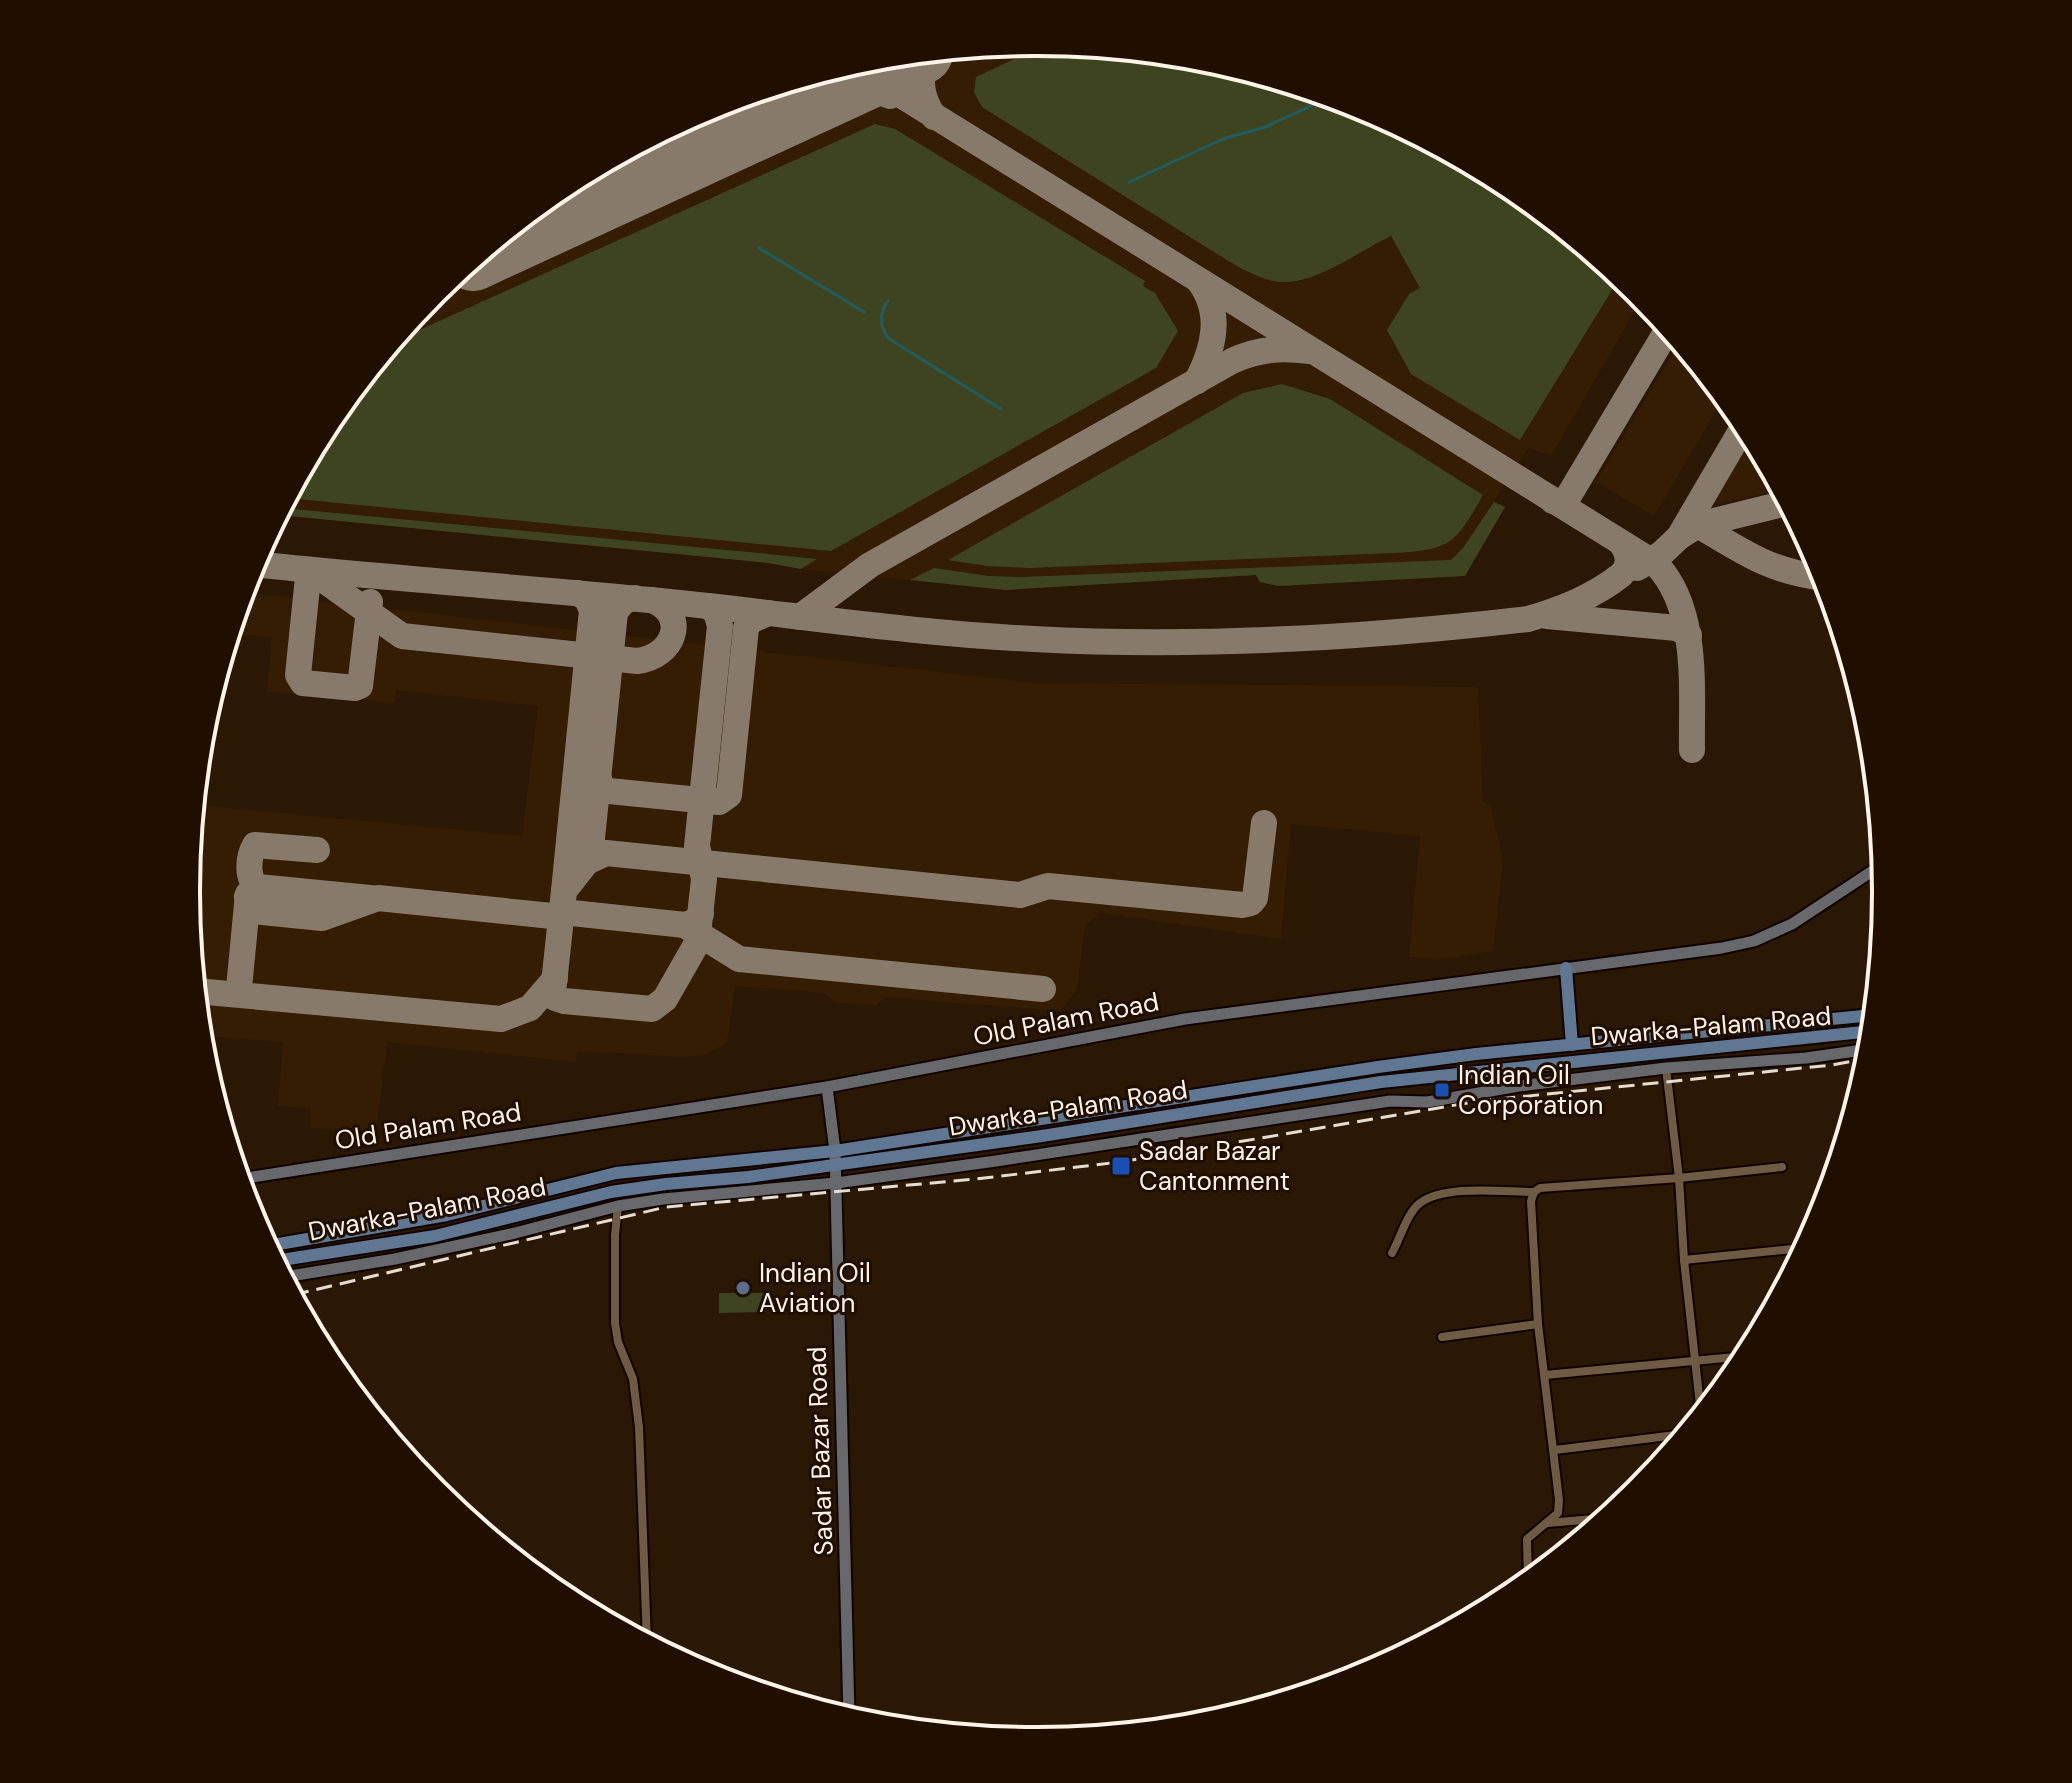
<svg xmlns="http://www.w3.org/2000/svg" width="2072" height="1783" viewBox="0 0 2072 1783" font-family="'DM Sans',sans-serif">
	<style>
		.built { fill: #341d02 }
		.green { fill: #3f4420 }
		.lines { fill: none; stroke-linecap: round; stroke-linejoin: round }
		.stream { stroke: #205d61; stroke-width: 3 }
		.taxiway { stroke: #887a6a; stroke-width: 26 }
		.runway { stroke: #887a6a; stroke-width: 62 }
		.street-casing { stroke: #110300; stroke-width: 12 }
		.secondary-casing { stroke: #110300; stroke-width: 15 }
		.primary-casing { stroke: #110300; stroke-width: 16 }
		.street { stroke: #6f5a44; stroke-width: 8 }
		.secondary { stroke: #67686c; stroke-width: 11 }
		.primary { stroke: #5f7793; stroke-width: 12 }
		.rail { stroke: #e6dcd1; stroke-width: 3; stroke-dasharray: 16 8; stroke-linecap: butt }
		.transit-dot { fill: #1a4fb4; stroke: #200f00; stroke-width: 3 }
		.service-dot { fill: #5c6f8a; stroke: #200f00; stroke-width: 3 }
		.labels { text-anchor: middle; stroke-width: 6; stroke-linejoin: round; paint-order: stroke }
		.street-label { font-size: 26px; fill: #fdf3e9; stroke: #200f00 }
		.poi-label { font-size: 26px; fill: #fdf3e9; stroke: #200f00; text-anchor: start }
		.rim { fill: none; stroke: #fdf3e9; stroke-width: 4 }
	</style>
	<rect width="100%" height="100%" fill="#2a1804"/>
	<g class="built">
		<path d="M1036,42L1202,58L1361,107L1508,185L1642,298L1551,456L1528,448L1494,501L1505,507L1465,576L1278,586L1260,582L1256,575L1005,590L801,569L768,563L279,515L330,419L436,291L564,185L711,106L871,58Z"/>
		<path d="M1679,343L1724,397L1654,516L1596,482Z"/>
		<path d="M1749,433L1780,489L1707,507Z"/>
		<path d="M243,592L1035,683L1478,687L1483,802L1490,805L1503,859L1493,951L1443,959L1409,957L1420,836L1291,824L1281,939L1101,913L1085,925L1077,990L1060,1011L885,997L877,1005L834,1002L825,993L735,986L727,1043L707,1054L684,1057L577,1051L576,1062L387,1042L376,1133L310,1128L311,1108L278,1106L283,1042L201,1036L187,891L195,805L522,836L538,706L396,690L394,703L267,692L272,637L231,633Z"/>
	</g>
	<g class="green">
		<path d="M1048,43L1202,58L1362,107L1508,185L1620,277L1520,440L1411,374L1387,330L1409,294L1420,288L1391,236C1361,250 1316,284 1282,282C1266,282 1244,270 1230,262L982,107L974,92L976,77Z"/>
		<path d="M875,124L895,129L1145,281L1143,286L1155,293L1178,331L1156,368L831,551L287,498L330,419L393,342Z"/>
		<path d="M1282,384L1330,399L1483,495C1455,544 1451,550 1393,553L1029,568L988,566L948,560L1243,393Z"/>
		<path d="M1494,502L1505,507L1465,576L1278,586L1260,582L1256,575L1005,590L910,580L934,568L989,576L1021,577L1451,560L1463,548Z"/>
		<path d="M283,508L768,554L817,559L801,569L768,563L279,515Z"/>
		<path d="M719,1293H766V1312L719,1313Z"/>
	</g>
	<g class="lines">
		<g class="stream">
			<path d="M1129,182L1223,139L1265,127L1330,97"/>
			<path d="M759,248L864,312"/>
			<path d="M888,301C879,313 879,325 888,338L1001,409"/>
		</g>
		<g class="taxiway">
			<path d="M934,52C916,73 920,95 934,117"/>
			<path d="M851,64L1656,564C1700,610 1691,691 1692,750"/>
			<path d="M824,99C847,91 866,86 890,96"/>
			<path d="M799,110L817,94L824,72"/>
			<path d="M1197,381C1214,348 1223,313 1199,281"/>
			<path d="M1553,501H1561L1568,497L1668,329"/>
			<path d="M1698,525L1787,503"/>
			<path d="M1679,537L1698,525C1745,553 1769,571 1824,578"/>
			<path d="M253,564C385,578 518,587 650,600C778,612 905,633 1034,639C1199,648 1364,638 1528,619C1562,609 1593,597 1621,575C1631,566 1629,552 1620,542"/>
			<path d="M1637,568L1661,554L1679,537L1745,424"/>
			<path d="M301,569L308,577L298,675L303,683L355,688L360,686L370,602"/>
			<path d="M311,571L402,636L637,661C672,658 691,616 652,600"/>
			<path d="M635,598L624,601L615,612L590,858L564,891L553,992L555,998L564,1001L652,1009L665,999L697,943L704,879L697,846L720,626L716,612L708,606"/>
			<path d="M1547,616L1677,628L1689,635"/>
			<path d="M800,617L870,565L1232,361C1255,350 1282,347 1308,351"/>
			<path d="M598,777L602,787L609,791L719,802L729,795L746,628L750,621L768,613"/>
			<path d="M317,850L255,845C248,857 246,879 258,887L370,898"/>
			<path d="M589,861L606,853L1020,895L1048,886L1243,905L1251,903L1255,898L1264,823"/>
			<path d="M258,887L247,897L252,911L322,918L378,898L552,916L572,913L685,925L696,921L701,914"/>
			<path d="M564,891L592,610L586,597L577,593"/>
			<path d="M686,926L739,959L1043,989"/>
			<path d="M196,991L501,1019L530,1008L555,979"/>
			<path d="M244,995L239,988L248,894"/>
		</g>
		<path class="runway" d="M473,260L922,53"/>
		<defs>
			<g id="street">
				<path d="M618,1206L615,1235V1323L618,1342L633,1379L639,1427L647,1642"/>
				<path d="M1392,1253C1400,1239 1407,1213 1420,1203C1446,1184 1503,1192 1534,1192"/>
				<path d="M1684,1260L1792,1249"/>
				<path d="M1442,1337L1538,1324"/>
				<path d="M1545,1375L1746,1356"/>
				<path d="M1701,1414L1684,1260L1679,1178L1782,1167"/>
				<path d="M1555,1450L1684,1434"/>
				<path d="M1547,1523L1606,1518"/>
				<path d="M1528,1582L1527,1539L1558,1513L1559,1500L1538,1324L1531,1201L1534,1192L1540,1188L1679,1178L1666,1068"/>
			</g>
			<g id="secondary">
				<path d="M827,1087L835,1151L849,1718"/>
				<path d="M240,1179L827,1087L1185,1019L1722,948L1754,941L1792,924L1883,864"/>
				<path d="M284,1277L395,1259L515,1233L618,1206L663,1199L836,1183L996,1161L1390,1101L1427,1102L1519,1086L1666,1068L1806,1058L1870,1049"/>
			</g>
			<g id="primary">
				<path d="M1566,968L1572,1045"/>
				<path d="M267,1246L447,1215L616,1173L835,1151L1378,1067L1476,1054L1873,1015"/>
				<path d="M275,1261L435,1236L611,1192L666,1184L748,1177L1042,1136L1381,1082L1872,1031"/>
			</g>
		</defs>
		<use href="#street" class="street-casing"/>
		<use href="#secondary" class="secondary-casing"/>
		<use href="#primary" class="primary-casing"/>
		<use href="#street" class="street"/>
		<use href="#secondary" class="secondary"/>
		<use href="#primary" class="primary"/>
		<path class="rail" d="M293,1295L666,1207L976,1179L1120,1162L1479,1101L1832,1065L1869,1058"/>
	</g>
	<g class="transit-dot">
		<rect x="1434" y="1082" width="16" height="16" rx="4"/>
		<rect x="1111" y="1156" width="20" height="20" rx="4"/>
	</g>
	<circle class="service-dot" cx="743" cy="1288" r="8"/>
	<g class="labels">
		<g class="street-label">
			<text transform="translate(1066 1019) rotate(-11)" y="9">Old Palam Road</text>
			<text transform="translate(1711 1026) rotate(-5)" y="9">Dwarka-Palam Road</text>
			<text transform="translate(1068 1108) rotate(-9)" y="9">Dwarka-Palam Road</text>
			<text transform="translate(428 1126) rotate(-9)" y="9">Old Palam Road</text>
			<text transform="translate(427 1209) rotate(-11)" y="9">Dwarka-Palam Road</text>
			<text transform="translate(820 1451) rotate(-92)" y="9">Sadar Bazar Road</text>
		</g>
		<g class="poi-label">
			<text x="1458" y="1084">Indian Oil<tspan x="1458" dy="30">Corporation</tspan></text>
			<text x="1139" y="1160">Sadar Bazar<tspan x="1139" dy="30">Cantonment</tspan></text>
			<text x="759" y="1282">Indian Oil<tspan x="759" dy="30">Aviation</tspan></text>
		</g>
	</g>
	<path d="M0 0H2072V1783H0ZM1035 56H1037A835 835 0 0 1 1872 891V892A835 835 0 0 1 1037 1727H1035A835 835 0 0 1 200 892V891A835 835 0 0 1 1035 56Z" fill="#200f00" fill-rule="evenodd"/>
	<path class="rim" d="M1035 56H1037A835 835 0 0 1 1872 891V892A835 835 0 0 1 1037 1727H1035A835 835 0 0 1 200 892V891A835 835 0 0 1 1035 56Z"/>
</svg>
